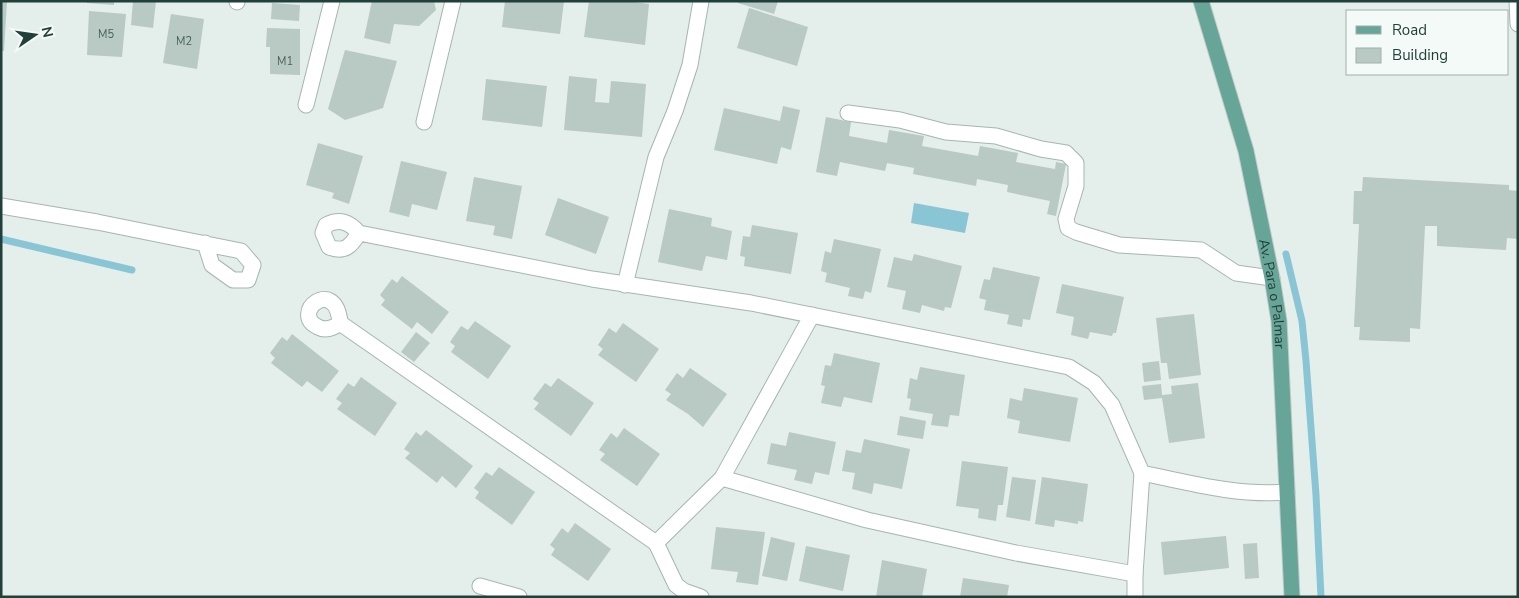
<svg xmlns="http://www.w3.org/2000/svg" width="1519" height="598" viewBox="0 0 1519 598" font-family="'Nunito Sans',sans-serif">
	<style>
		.water { fill: #89c5d5 }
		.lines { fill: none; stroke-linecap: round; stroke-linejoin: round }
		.stream { stroke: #89c5d5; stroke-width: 7 }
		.building { fill: #b9c9c3 }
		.minor-casing { stroke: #a6b6b2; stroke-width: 17 }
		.major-casing { stroke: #c1cac8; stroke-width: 17 }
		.minor { stroke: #fff; stroke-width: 15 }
		.major { stroke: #66a598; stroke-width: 15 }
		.labels { text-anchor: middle; stroke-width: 4; stroke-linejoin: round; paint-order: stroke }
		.number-label { font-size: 11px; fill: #48625c }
		.street-label { font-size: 14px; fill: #22403a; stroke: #f4faf7 }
	</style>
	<rect width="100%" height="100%" fill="#e4eeea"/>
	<path class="water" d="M914,203L969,213L965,233L911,223Z"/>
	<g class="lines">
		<g class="stream">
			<path d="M1,239L132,270"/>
			<path d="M1286,254L1302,321L1306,361L1316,495L1321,597"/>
		</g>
	</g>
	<g class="building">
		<path d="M1,1H7L4,51H1Z"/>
		<path d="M87,1H114V5L87,3Z"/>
		<path d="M133,1H156L153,28L131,25Z"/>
		<path d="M372,1H434L436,10L419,26L394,24L390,44L364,38Z"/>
		<path d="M505,1H564L560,34L502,27Z"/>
		<path d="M589,1H628L649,4L645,45L584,37Z"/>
		<path d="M738,1H778L774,14L738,3Z"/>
		<path d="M272,3L300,5L299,21L271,19Z"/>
		<path d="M749,8L808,27L797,66L737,48Z"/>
		<path d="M89,11L126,14L122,57L87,55Z"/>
		<path d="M171,14L204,19L197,69L163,63Z"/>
		<path d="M267,28L300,29V75L270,74V47H266Z"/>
		<path d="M345,50L397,61L383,108L345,120L328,109Z"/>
		<path d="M569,76L597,79L595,102L609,103L611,81L646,84L642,137L564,130Z"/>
		<path d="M486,79L547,86L542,127L482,120Z"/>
		<path d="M783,106L800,110L791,150L781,147L777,164L714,150L724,108L780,121Z"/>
		<path d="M826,117L851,122L849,136L887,143L889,130L924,136L922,146L978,156L980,146L1018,153L1016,162L1055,169L1056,162L1066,164L1056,216L1047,214L1050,201L1007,192L1008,185L977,179L976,186L913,174L914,168L887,163L885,171L840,162L837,176L816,172Z"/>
		<path d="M318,143L363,156L349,204L332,198L334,193L306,185Z"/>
		<path d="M401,161L447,172L437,210L412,204L409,217L389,212Z"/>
		<path d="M474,177L522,186L512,239L493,235L495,226L466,221Z"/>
		<path d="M1363,177L1509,185V190L1518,191V239L1507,238L1506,250L1437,246V226H1425L1420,329L1410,328V342L1359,340L1360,327H1354L1359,224H1353L1354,191H1362Z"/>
		<path d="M558,198L609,217L596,254L545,235Z"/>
		<path d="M669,209L712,218L711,226L732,231L727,260L706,256L702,271L658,262Z"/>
		<path d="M752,225L798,233L791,274L744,266L745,257L740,256L743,236L750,237Z"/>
		<path d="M834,239L881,249L871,293L865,291L863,299L848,296L850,288L825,282L827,273L821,271L825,251L831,253Z"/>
		<path d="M914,254L962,266L951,308L945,307L944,311L922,305L920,313L902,309L906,291L887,287L894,257L912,261Z"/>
		<path d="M993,267L1040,277L1030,320L1023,319L1022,327L1007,324L1009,315L984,310L986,300L979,298L984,279L990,280Z"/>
		<path d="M402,276L449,312L432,334L417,322L412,329L381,305L385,300L380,295L392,279L397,283Z"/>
		<path d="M1062,284L1124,297L1116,333H1113L1112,336L1090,332L1088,339L1071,335L1074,317L1056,313Z"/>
		<path d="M1194,314L1201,375L1169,379L1167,363H1161L1156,318Z"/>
		<path d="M475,321L511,346L488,379L451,352L455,346L450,342L461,326L468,330Z"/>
		<path d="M623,323L659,349L636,382L598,355L603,349L598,345L609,328L616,333Z"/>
		<path d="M416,332L430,343L414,362L401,352Z"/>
		<path d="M292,334L339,371L322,392L307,381L302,387L271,363L275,358L270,353L282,337L287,341Z"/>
		<path d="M834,353L880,363L872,403L844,397L841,407L821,403L825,386L821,385L825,365L831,366Z"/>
		<path d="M1159,361L1161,380L1144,382L1142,363Z"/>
		<path d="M920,367L965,375L959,416L950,415L948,427L931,425L933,414L909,410L911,399L907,398L910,378L917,380Z"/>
		<path d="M690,368L727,394L703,427L688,414L666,400L671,394L665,390L677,373L683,378Z"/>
		<path d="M361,377L397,403L375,436L337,409L342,403L336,399L348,383L354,387Z"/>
		<path d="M558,378L594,403L571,436L534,409L539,403L533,399L545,383L551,387Z"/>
		<path d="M1198,383L1205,438L1169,443L1162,398L1144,400L1142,386L1161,384L1162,395L1172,394L1171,386Z"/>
		<path d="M1024,388L1078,398L1070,442L1018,433L1020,421L1007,418L1010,398L1022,401Z"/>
		<path d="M900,416L926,421L923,439L897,435Z"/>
		<path d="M624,428L660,454L637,486L600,460L605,454L599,450L611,433L617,438Z"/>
		<path d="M426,430L473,466L456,488L442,476L437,483L405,458L410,453L404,449L416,432L421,436Z"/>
		<path d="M789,432L836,442L829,475L815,472L812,484L794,480L797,470L767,464L771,443L786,446Z"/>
		<path d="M864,439L910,449L902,489L874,483L872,494L852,489L855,473L842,471L846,450L861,453Z"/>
		<path d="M962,461L1008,467L1003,505H998L996,521L978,518L979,509L956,506Z"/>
		<path d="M499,467L535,492L512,525L475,498L479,492L474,488L486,472L492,476Z"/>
		<path d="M1012,477L1036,480L1030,521L1006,517Z"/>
		<path d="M1042,477L1088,484L1083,522L1078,521V524L1055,520L1054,527L1035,524Z"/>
		<path d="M575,523L611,549L588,581L551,555L555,549L550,545L562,528L568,533Z"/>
		<path d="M716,527L765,532L758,585L736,582L738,572L711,569Z"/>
		<path d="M1226,536L1229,568L1164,575L1161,542Z"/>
		<path d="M771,537L795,543L787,581L762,576Z"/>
		<path d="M1257,543L1259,578L1245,579L1243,544Z"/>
		<path d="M806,546L850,555L843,591L799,581Z"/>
		<path d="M882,560L927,569L922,597H876Z"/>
		<path d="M963,578L1009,585L1007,597H960Z"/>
	</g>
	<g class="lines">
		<defs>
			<g id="minor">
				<path d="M1517,1L1518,24"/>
				<path d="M237,2V1"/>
				<path d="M306,105L332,1"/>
				<path d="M848,113L900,120L946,132L996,136L1041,149L1066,153L1076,163V186L1066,219L1068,228L1076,232L1119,245L1201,250L1236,273L1272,278"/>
				<path d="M424,122L453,1"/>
				<path d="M1,206L97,222L241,251L253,265L248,280H233L212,265L205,243"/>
				<path d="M359,233C349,222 340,218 326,225L323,233L329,247C345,253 351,246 359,233L592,279L751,303L1069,367L1094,383L1112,405L1142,473C1190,483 1237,496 1287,492"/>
				<path d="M625,285L656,157L675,111L690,65L701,1"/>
				<path d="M340,323C334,328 325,331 318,327C289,313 336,275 340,323L656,543L722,478L812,315"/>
				<path d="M722,478L867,520L1016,553L1135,574L1142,473"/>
				<path d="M656,543L676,585L684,591L701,597"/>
				<path d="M1135,574V597"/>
				<path d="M480,586L519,597"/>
			</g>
			<g id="major">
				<path id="s1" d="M1201,1L1246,151L1272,278L1279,321L1292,597"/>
			</g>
		</defs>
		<use href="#minor" class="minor-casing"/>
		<use href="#major" class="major-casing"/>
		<use href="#minor" class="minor"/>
		<use href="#major" class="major"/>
	</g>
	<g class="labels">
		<g class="number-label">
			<text x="106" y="38">M5</text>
			<text x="184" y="45">M2</text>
			<text x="285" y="65">M1</text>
		</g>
		<g class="street-label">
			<text dy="5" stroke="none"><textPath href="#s1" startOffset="302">Av. Para o Palmar</textPath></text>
		</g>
	</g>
	<rect width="1519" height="598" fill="none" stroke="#22403a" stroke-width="5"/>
	<rect x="1346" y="10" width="162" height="65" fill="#f4faf7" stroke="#a0b0ab"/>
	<rect x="1356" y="26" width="25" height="8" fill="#66a598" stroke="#a0b0ab"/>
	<text x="1392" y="35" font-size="15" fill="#22403a">Road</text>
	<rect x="1356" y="48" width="25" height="15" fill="#b9c9c3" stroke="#a0b0ab"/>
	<text x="1392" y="60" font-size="15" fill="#22403a">Building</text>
	<g transform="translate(35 35) rotate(77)" stroke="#f4faf7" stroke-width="4" paint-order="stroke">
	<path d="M0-4L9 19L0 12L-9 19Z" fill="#22403a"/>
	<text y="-8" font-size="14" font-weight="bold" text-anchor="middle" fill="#22403a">N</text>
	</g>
</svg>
